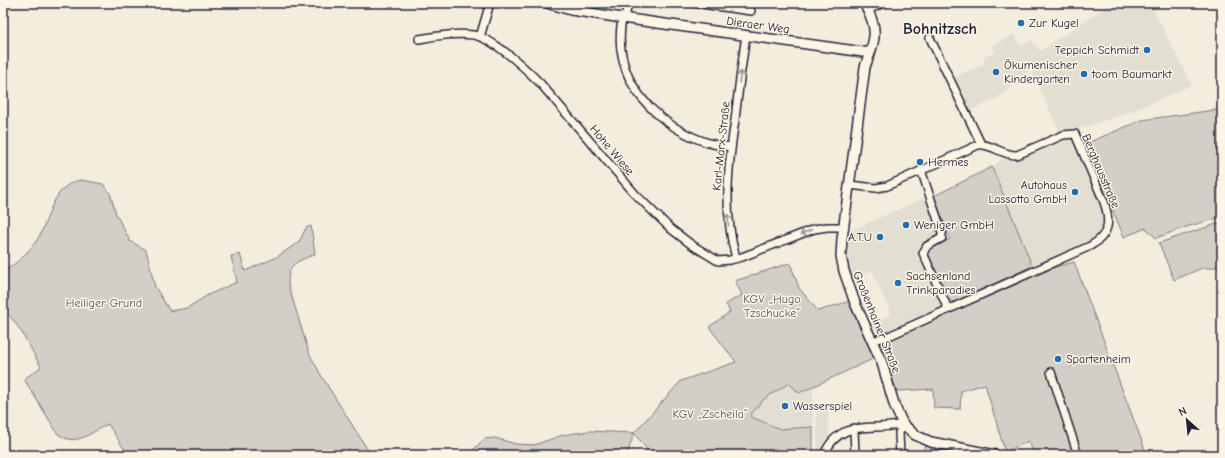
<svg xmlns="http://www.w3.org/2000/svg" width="1225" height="458" viewBox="0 0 1225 458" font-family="'Comic Neue',sans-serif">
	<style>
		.built { fill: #e3ded2 }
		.green { fill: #d4cfc6; stroke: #7b7880 }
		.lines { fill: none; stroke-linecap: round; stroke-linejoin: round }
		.minor-casing { stroke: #22223b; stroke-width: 10 }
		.major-casing { stroke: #22223b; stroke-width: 12 }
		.minor { stroke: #fcf5e5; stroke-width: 7 }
		.major { stroke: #fcf5e5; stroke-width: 9 }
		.oneway { stroke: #9a9698 }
		.poi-dot { fill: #1f6fb2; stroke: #fcf5e5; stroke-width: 1.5 }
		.labels { text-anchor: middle; stroke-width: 3; stroke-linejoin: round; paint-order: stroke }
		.poi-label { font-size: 12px; fill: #22223b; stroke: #fcf5e5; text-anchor: start }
		.street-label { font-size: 12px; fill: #22223b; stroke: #fcf5e5 }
		.park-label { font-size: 12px; fill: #575665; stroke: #fcf5e5 }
		.district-label { font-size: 16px; font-weight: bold; fill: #22223b; stroke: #fcf5e5 }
	</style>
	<rect width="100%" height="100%" fill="#f3edde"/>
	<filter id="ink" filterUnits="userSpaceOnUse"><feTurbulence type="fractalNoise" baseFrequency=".025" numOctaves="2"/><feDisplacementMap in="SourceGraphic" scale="8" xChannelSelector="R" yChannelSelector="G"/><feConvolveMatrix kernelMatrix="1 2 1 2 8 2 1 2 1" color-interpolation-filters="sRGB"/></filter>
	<g filter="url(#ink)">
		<g class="built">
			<path d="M576,3H625L624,11L575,4Z"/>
			<path d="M1112,3H1150L1192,85L1128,113L1078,129L1060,133L1031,70L996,99L968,112L953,82L958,75L984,64L983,58L995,52L992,45L1014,34L1019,44L1022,45L1032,40L1040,51Z"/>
			<path d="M1062,138L1072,141L1101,200L1106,216L1103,232L1098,238L1073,251L1033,267L992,167L1007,156L1012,159Z"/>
			<path d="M927,197L939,232L938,237L918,248L945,309L888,333L885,331L879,334L874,331L872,324L891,314L872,271L850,279L848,254L849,231Z"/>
			<path d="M789,383L799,393L813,387V427L780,429L751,417V414L763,399Z"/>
			<path d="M816,406H828L829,442L825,443V448L821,455L818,454Z"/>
		</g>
		<g class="green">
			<path d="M1222,109V217L1189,226L1156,238L1146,228L1124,237L1085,144L1142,120Z"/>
			<path d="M992,167L1031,263L1030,267L954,302L948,300L929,255L930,249L950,239L934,196Z"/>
			<path d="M80,180L103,184L110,193L116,214L130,241L146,250L155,287L170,311L187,308L208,295L237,282L231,256L240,254L245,271L277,257L299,242L306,228L311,226L315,254C297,262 288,262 288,284L309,353L322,377L371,455H128L108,424C91,432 76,448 58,434L24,379L41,367C33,353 16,317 3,311V272C15,265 29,252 37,240C50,220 51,186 80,180Z"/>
			<path d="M1222,222V264L1212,268H1202L1174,280L1159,243Z"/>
			<path d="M1074,262L1147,455H1034L1029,441L1005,452L985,384L961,391L960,409L934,408L933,389L897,391L879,344L1056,267Z"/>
			<path d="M790,263L799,288L818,311L850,301L875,358L799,393L789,383L764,399L751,414V417L780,429L813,427V455H649L646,448L634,433L627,455H468L484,439L495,438L516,444L534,445L563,435L589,431L634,433L681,381L736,362L709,327L730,312L726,304L742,295L735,281Z"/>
			<path d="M925,445L957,455H921Z"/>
		</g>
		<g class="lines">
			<defs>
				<g id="minor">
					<path d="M694,3L751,11"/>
					<path d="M622,18C620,31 619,43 622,55C629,98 670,131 709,143C716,145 724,146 731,147"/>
					<path d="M625,18L628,3"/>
					<path d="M480,37L490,3"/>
					<path d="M930,38L981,144"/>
					<path d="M419,39C434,36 467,31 481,37C501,46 525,68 540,83L636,195L671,229L692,245L718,261L730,260L742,257L814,229L827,227H844"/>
					<path d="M921,170L942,232V238L927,246L923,253L948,309"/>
					<path d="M849,185L876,188L887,186L978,145C991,143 1003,156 1017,155L1063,135L1075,134L1104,202C1111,222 1109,236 1090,246L891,335L872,341"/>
					<path d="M736,258C723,212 728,166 735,120C738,92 742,63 746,35"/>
					<path d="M1051,372L1078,455"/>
					<path d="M854,428L855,455"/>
					<path d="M824,455C840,417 873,432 903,424"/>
					<path d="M900,455L899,433L903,424"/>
				</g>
				<g id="major">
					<path d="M547,3L571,10L622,18L870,53"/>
					<path d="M864,3C880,31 875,39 865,67L842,239L841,256L844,271L855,303L882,363L895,407L903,424L915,435L931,442L995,455"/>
					<path d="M867,9L881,3"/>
				</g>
			</defs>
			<use href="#minor" class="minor-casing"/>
			<use href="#major" class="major-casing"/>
			<use href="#minor" class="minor"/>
			<use href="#major" class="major"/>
		</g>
		<defs><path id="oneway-shaft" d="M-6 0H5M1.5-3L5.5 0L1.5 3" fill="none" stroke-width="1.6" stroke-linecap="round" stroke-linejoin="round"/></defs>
		<g class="oneway">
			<use href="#oneway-shaft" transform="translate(740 77) rotate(-82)"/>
			<use href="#oneway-shaft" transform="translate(728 220) rotate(-95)"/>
			<use href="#oneway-shaft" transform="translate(806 232) rotate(159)"/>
		</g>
	</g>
	<g class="poi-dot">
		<circle cx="1021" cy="23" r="4"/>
		<circle cx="1147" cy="50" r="4"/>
		<circle cx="996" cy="72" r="4"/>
		<circle cx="1084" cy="74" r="4"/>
		<circle cx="920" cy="162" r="4"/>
		<circle cx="1075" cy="192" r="4"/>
		<circle cx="906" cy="225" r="4"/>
		<circle cx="880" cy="237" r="4"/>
		<circle cx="898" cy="283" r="4"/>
		<circle cx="1058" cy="359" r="4"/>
		<circle cx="785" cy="406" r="4"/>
	</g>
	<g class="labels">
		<g class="poi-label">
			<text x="1029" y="27">Zur Kugel</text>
			<text x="1139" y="54" text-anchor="end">Teppich Schmidt</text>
			<text x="1004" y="69">Ökumenischer<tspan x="1004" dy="14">Kindergarten</tspan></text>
			<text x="1092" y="78">toom Baumarkt</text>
			<text x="928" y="166">Hermes</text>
			<text x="1067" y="189" text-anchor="end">Autohaus<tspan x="1067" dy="14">Lassotta GmbH</tspan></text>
			<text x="914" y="229">Weniger GmbH</text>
			<text x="872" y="241" text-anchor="end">A.T.U</text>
			<text x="906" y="280">Sachsenland<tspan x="906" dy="14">Trinkparadies</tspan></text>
			<text x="1066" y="363">Spartenheim</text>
			<text x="793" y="410">Wasserspiel</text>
		</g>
		<g class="street-label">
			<text transform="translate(758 25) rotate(8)" y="4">Dieraer Weg</text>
			<text transform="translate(721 146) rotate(-84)" y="4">Karl-Marx-Straße</text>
			<text transform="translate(612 150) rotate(50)" y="4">Hohe Wiese</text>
			<text transform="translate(1101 171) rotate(67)" y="4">Berghausstraße</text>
			<text transform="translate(877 322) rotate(68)" y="4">Großenhainer Straße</text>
		</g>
		<g class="park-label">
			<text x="772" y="303">KGV „Hugo<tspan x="772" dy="14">Tzschucke“</tspan></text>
			<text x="104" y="307">Heiliger Grund</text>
			<text x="710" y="418">KGV „Zscheila“</text>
		</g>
		<g class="district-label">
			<text x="940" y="34">Bohnitzsch</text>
		</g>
	</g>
	<rect width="1225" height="458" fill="none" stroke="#fcf5e5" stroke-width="16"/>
	<rect x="8" y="8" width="1209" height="442" fill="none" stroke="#22223b" stroke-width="1.5" filter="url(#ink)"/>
	<g transform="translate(1187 420) rotate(333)" stroke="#fcf5e5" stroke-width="3" paint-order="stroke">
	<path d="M0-3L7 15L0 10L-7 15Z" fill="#22223b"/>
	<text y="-6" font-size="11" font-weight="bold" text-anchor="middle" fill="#22223b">N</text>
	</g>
</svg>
